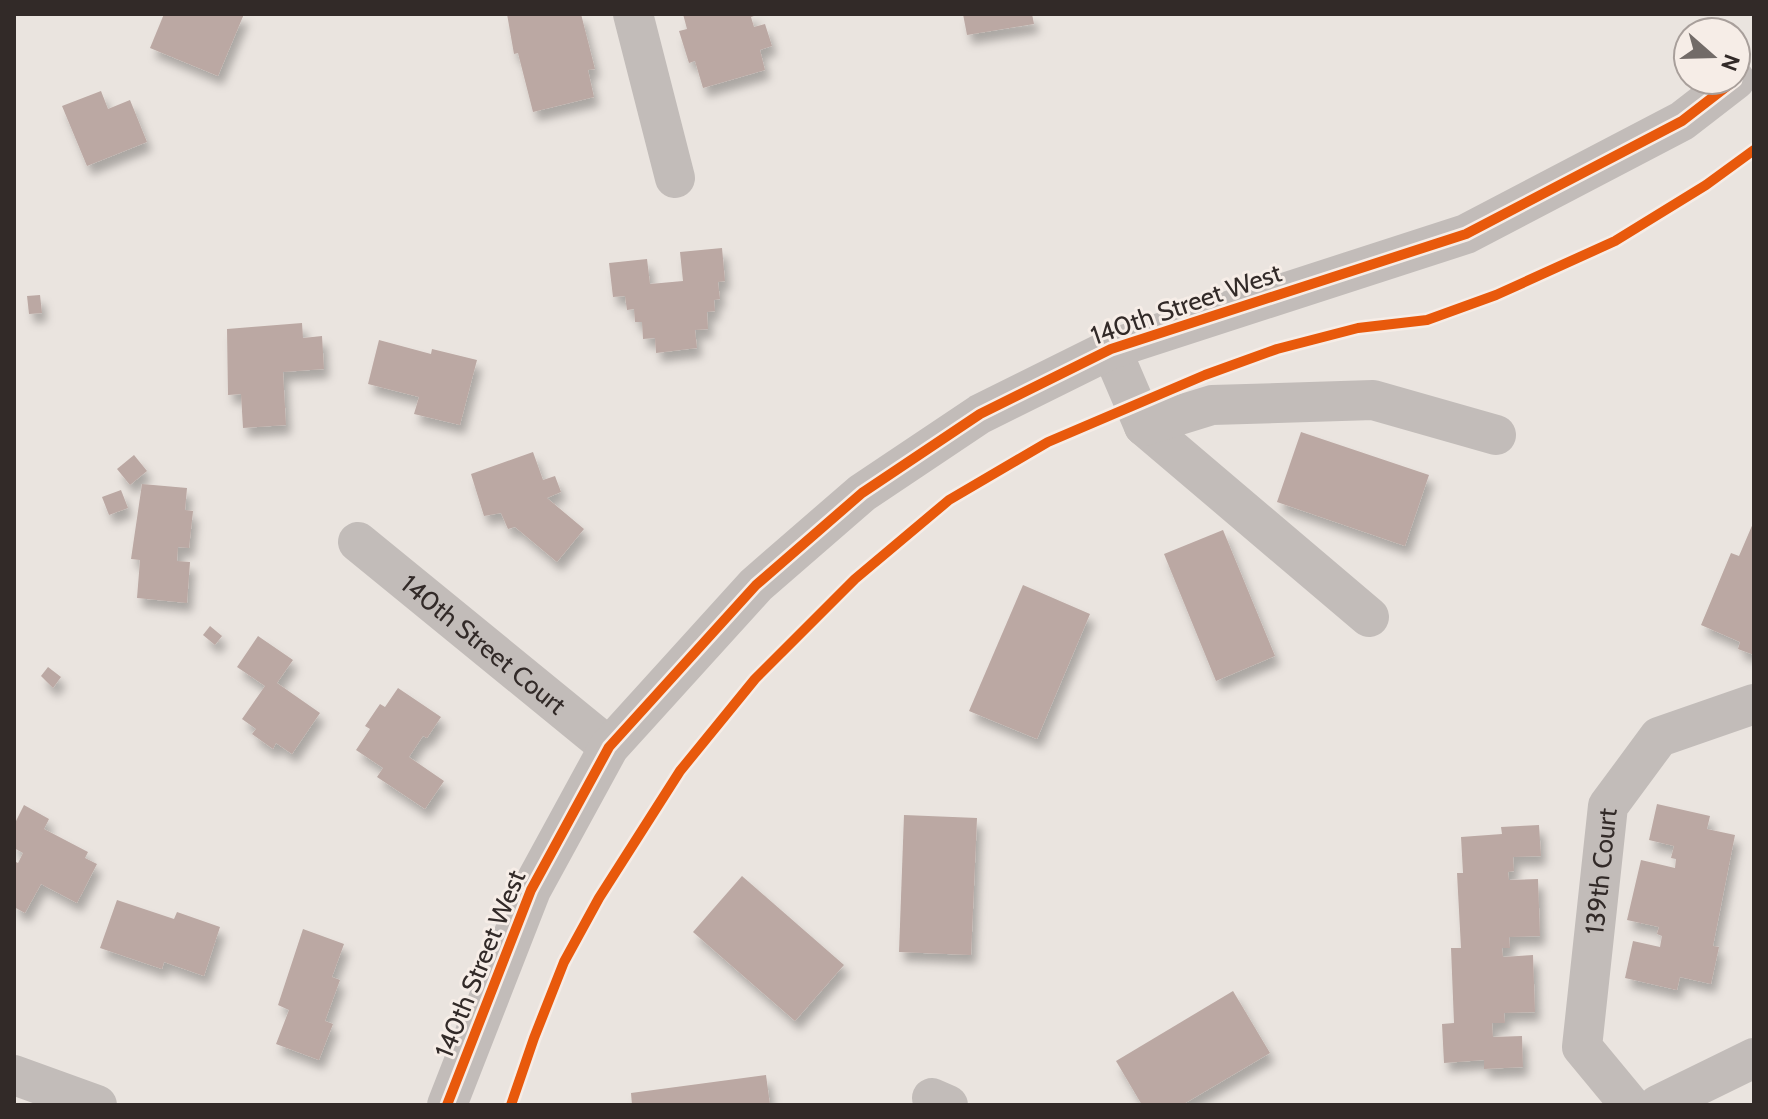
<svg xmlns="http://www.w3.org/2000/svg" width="1768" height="1119" viewBox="0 0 1768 1119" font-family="Cabin,sans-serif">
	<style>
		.building { fill: #bba8a3; filter: url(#shadow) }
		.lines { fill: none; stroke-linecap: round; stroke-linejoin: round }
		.minor { stroke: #c2bcb9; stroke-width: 40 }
		.cycleway-casing { stroke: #f6ede7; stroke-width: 15 }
		.cycleway { stroke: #e8590c; stroke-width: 10 }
		.labels { text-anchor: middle; stroke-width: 6; stroke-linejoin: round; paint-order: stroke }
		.street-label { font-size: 26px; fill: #322a28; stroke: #f6ede7 }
	</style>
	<defs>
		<filter id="shadow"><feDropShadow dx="5" dy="9" stdDeviation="4" flood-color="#0004"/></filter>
	</defs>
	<rect width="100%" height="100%" fill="#eae4df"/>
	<g class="building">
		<path d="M164,14H244L218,76L150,48Z"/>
		<path d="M507,14H581L595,69L588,70L594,97L533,112L518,53L514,54Z"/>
		<path d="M683,14H760L751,17L754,27L765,24L772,46L760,50L765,70L703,88L695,61L689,63L679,31L687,29Z"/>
		<path d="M963,14H1032L1034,24L967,35Z"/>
		<path d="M101,91L108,109L130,100L147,142L87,166L62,106Z"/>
		<path d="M722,248L725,281L718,282L720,299L714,300L715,311L707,312L708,329L695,330L697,348L656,353L655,338L643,339L642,322H635L634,309L627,310L625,296L613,297L609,263L647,259L650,284L683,281L680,252Z"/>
		<path d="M40,295L42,313L29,314L27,296Z"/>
		<path d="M302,323L303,338L322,336L324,369L283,372L286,425L243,428L241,394L228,395L227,329Z"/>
		<path d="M379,340L431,354L432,349L477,360L460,425L414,414L419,397L368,384Z"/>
		<path d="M1301,432L1429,475L1405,546L1277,502Z"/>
		<path d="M533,452L543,480L555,476L561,492L547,498L584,529L557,562L515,527L508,529L501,513L484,516L471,474Z"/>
		<path d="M134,455L147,471L130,485L117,469Z"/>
		<path d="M142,484L187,488L185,510L193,511L189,548L178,547L177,561L190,562L187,603L137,598L140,560L131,559Z"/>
		<path d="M121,490L128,508L109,515L102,497Z"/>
		<path d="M1754,521V655L1738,649L1740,642L1701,625L1731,553L1739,556Z"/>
		<path d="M1223,530L1275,656L1216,681L1164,554Z"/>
		<path d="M1023,585L1090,614L1037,739L969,711Z"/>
		<path d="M210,626L222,636L215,645L203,635Z"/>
		<path d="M258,636L293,660L277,683L320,713L292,754L276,743L273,749L252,734L256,729L242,719L265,686L237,667Z"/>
		<path d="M48,667L61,677L53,688L41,676Z"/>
		<path d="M398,688L441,717L427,738L423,736L409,757L444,781L425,809L377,777L383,768L356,750L370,729L365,726L380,704L385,707Z"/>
		<path d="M1657,804L1710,816L1707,829L1735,835L1713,946L1719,947L1711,984L1680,977L1677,990L1625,978L1633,941L1660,947L1662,936L1657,934L1659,927L1627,920L1641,860L1675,868L1676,859L1671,858L1674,846L1649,840Z"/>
		<path d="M24,805L49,819L44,829L88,852L85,858L97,864L77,903L41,884L25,913L14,907V861L18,863L23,853L14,848V825Z"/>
		<path d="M904,815L977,818L971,955L899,952Z"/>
		<path d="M1539,825L1541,856L1513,857L1514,871L1508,872L1509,880L1538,879L1540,936L1509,937L1510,948H1502L1503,957L1533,955L1535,1012L1504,1013L1505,1023H1492L1493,1037L1522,1036L1523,1067L1484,1069V1060L1444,1063L1442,1024L1454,1023L1451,948H1461L1457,873H1463L1461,837L1502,834L1501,827Z"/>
		<path d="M742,876L844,965L795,1021L693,932Z"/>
		<path d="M117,900L174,919L177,912L220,927L204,976L164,962L162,969L100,948Z"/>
		<path d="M303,929L344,944L332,977L340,980L325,1021L333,1024L319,1060L276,1044L289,1010L278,1005Z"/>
		<path d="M1233,991L1270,1053L1182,1105H1142L1116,1061Z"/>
		<path d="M766,1075L770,1105H632L631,1093Z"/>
	</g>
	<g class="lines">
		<g class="minor">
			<path d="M633,14L675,178"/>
			<path d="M1111,349L1144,426L1369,617"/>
			<path d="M1144,426L1212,405L1373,400L1496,435"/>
			<path id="s1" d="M358,542L609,747"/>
			<path d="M14,1075L97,1105"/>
			<path d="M932,1098L948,1105"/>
			<path d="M447,1105L531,890L609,747L756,585L862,493L980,414L1111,349L1466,234L1682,121L1735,80"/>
			<path id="s2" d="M1630,1105L1582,1047L1608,806L1659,737L1754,704"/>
			<path d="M1658,1105L1754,1058"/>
		</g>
		<defs>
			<g id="cycleway">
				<path d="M447,1105L531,890L609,747L756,585L862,493L980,414L1111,349L1466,234L1682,121L1735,80"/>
				<path d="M511,1105L534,1038L564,962L599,898L680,771L755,679L855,579L949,500L1048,442L1205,375L1277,349L1358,328L1427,320L1496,295L1615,241L1706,185L1754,150"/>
			</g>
		</defs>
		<use href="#cycleway" class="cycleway-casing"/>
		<use href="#cycleway" class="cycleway"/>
	</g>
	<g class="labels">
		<g class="street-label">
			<text transform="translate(1186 304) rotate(-19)" y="9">140th Street West</text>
			<text dy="9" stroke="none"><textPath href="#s1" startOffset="162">140th Street Court</textPath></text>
			<text dy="9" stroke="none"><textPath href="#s2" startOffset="252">139th Court</textPath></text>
			<text transform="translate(480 964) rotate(-68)" y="9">140th Street West</text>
		</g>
	</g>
	<rect width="1768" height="1119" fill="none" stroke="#322a28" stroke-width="32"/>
	<g transform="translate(1712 56) rotate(110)"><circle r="38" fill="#f6ede7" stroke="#a89f9b" stroke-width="2"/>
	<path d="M0-6L14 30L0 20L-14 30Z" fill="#726b68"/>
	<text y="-12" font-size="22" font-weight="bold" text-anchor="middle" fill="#322a28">N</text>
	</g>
</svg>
